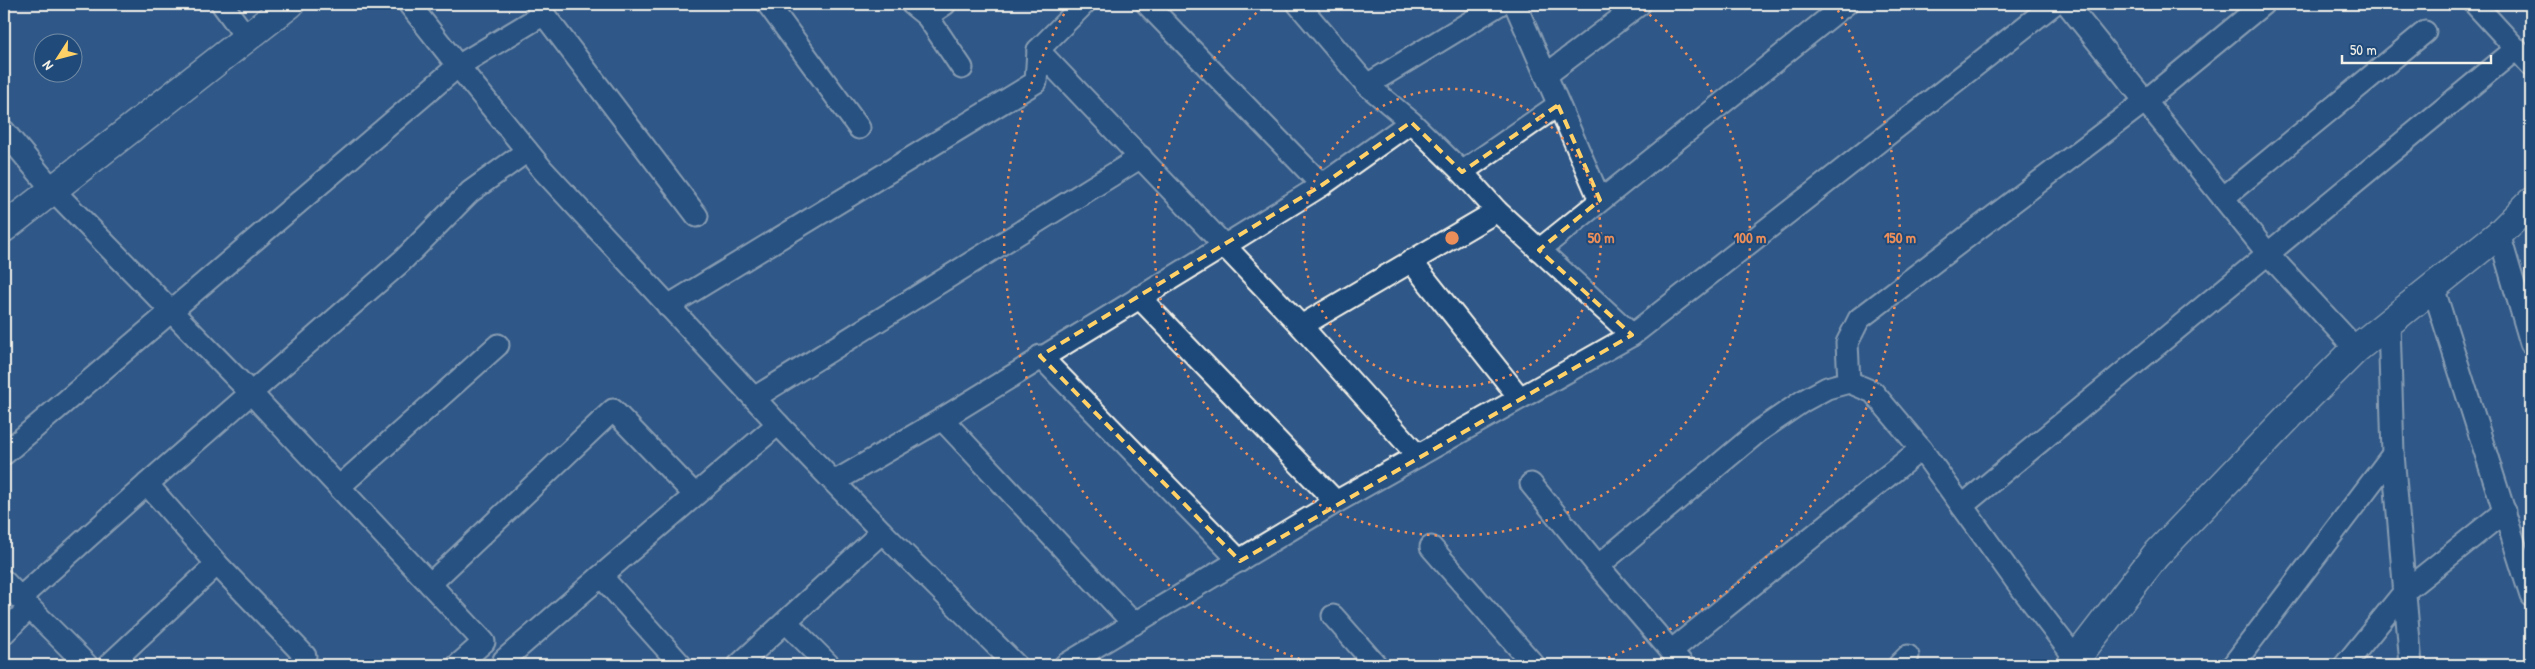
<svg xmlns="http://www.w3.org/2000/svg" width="2535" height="669" viewBox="0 0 2535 669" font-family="'Patrick Hand',sans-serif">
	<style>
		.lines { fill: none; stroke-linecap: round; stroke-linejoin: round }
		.minor-casing { stroke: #f4f1e8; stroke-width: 25 }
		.tertiary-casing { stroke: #f4f1e8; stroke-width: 31 }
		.secondary-casing { stroke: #f4f1e8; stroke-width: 31 }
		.minor { stroke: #1f4a7a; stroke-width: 21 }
		.tertiary { stroke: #1f4a7a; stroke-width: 28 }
		.secondary { stroke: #1f4a7a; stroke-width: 28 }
		.marked { fill: none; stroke: #ffd166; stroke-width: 4; stroke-dasharray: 10 6; stroke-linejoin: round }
		.ring { fill: none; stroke: #ec8e59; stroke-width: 2.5; stroke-dasharray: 2.5 5 }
		.centre { fill: #ec8e59; stroke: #1f4a7a; stroke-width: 2.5 }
		.ring-label { font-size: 15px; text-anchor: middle; font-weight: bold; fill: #ec8e59; stroke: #1f4a7a; stroke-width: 4; stroke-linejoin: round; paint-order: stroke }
	</style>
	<rect width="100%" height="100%" fill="#2f5787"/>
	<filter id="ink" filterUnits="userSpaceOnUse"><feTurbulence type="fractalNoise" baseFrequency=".02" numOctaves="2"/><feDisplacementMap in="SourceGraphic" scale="10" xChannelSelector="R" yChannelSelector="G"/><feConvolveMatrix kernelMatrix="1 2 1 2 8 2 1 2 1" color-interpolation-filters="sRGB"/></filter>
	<g filter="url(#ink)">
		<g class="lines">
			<defs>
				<g id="minor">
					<path d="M222,4L247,38"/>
					<path d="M536,4L697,216"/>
					<path d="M768,4L859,128"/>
					<path d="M912,4L927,16L945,4"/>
					<path d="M1147,4L1322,185"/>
					<path d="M1298,4L1367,85L1411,122L1462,172L1497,211L1632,335"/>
					<path d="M1515,4L1600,200"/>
					<path d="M2067,4L2269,255L2356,349"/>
					<path d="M2475,4L2531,65"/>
					<path d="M544,14L458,66L542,169L778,424L601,576"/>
					<path d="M927,16L962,68"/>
					<path d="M1038,50L1301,326L1418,456"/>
					<path d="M1546,75L1640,4"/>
					<path d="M1367,85L1500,4"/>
					<path d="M4,131L53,190L251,393L484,642L458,665"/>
					<path d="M1462,172L1558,105"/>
					<path d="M2223,198L2425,32"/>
					<path d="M2499,234L2531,343"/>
					<path d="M1539,250L1846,4"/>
					<path d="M1411,261L1520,398"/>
					<path d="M2433,287L2531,596"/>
					<path d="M1139,297L1336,502"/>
					<path d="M668,306L1036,82L1038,50L1084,4"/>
					<path d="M2389,323L2393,454L2411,665"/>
					<path d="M1301,326L1497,211"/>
					<path d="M1040,356L1240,561"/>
					<path d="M1849,382L1847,343L1859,319L2144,102L2263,4"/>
					<path d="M754,398L1141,157"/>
					<path d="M942,419L1134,624"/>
					<path d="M4,454L458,66L409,4"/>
					<path d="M834,482L942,419L1224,246L1322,185L1411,122"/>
					<path d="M147,484L402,261L470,192L527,151"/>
					<path d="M1531,484L1598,566"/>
					<path d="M339,487L498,345"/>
					<path d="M1962,506L2516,49"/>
					<path d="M882,532L1016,665"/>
					<path d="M1431,547L1534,665"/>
					<path d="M4,581L20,598L147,484L217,564L305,656"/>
					<path d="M430,584L613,410L695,495"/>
					<path d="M20,598L87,665"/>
					<path d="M1333,616L1376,665"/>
					<path d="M786,622L829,665"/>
					<path d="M4,633L29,608"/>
					<path d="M1671,651L1921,449"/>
					<path d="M504,660L601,576L681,665"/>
					<path d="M109,665L217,564"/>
					<path d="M739,665L882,532L778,424"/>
					<path d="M1065,665L1336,502L1632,335L2054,4"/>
					<path d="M1683,665L1598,566L1759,431L1803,401L1827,388L1849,382L1873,392L1921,449L2016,581L2076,659"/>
					<path d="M1899,665L1908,656"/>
					<path d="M2233,665L2393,454"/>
					<path d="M2345,665L2405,591L2505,511"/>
				</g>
				<path id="tertiary" d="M2071,665L2155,556L2297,408L2356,349L2499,234L2531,202"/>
				<path id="secondary" d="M4,228L290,4"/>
			</defs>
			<use href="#minor" class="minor-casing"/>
			<use href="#tertiary" class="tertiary-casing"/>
			<use href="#secondary" class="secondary-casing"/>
			<use href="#minor" class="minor"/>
			<use href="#tertiary" class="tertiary"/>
			<use href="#secondary" class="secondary"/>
		</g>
	</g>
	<path d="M0 0H2535V669H0ZM1558,105L1600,200L1539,250L1632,335L1240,561L1040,356L1322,185L1411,122L1462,172Z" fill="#2f5787" fill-opacity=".55" fill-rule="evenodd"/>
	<path class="marked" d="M1558,105L1600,200L1539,250L1632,335L1240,561L1040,356L1322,185L1411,122L1462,172Z"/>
	<g class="ring">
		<circle cx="1452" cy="238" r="149"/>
		<path d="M1638 5A298 298 0 1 1 1266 5"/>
		<path d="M1314 664A448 448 0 0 1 1070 4M1834 4A448 448 0 0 1 1590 664"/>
	</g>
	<circle cx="1452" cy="238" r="8" class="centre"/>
	<g class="ring-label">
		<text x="1601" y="243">50 m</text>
		<text x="1750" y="243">100 m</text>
		<text x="1900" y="243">150 m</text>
	</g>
	<rect width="2535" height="669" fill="none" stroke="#1f4a7a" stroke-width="20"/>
	<rect x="10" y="10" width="2515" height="649" fill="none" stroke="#f4f1e8" stroke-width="2" filter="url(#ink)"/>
	<g transform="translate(58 58) rotate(234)"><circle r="24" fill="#1f4a7a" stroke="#748da6"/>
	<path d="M0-4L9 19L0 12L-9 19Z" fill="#ffd166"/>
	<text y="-8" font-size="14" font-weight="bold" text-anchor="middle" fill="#f4f1e8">N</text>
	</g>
	<path d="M2342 55v8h149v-8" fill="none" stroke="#f4f1e8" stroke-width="2.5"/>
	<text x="2350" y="55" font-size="15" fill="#f4f1e8" stroke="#1f4a7a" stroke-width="4" paint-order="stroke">50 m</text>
</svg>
